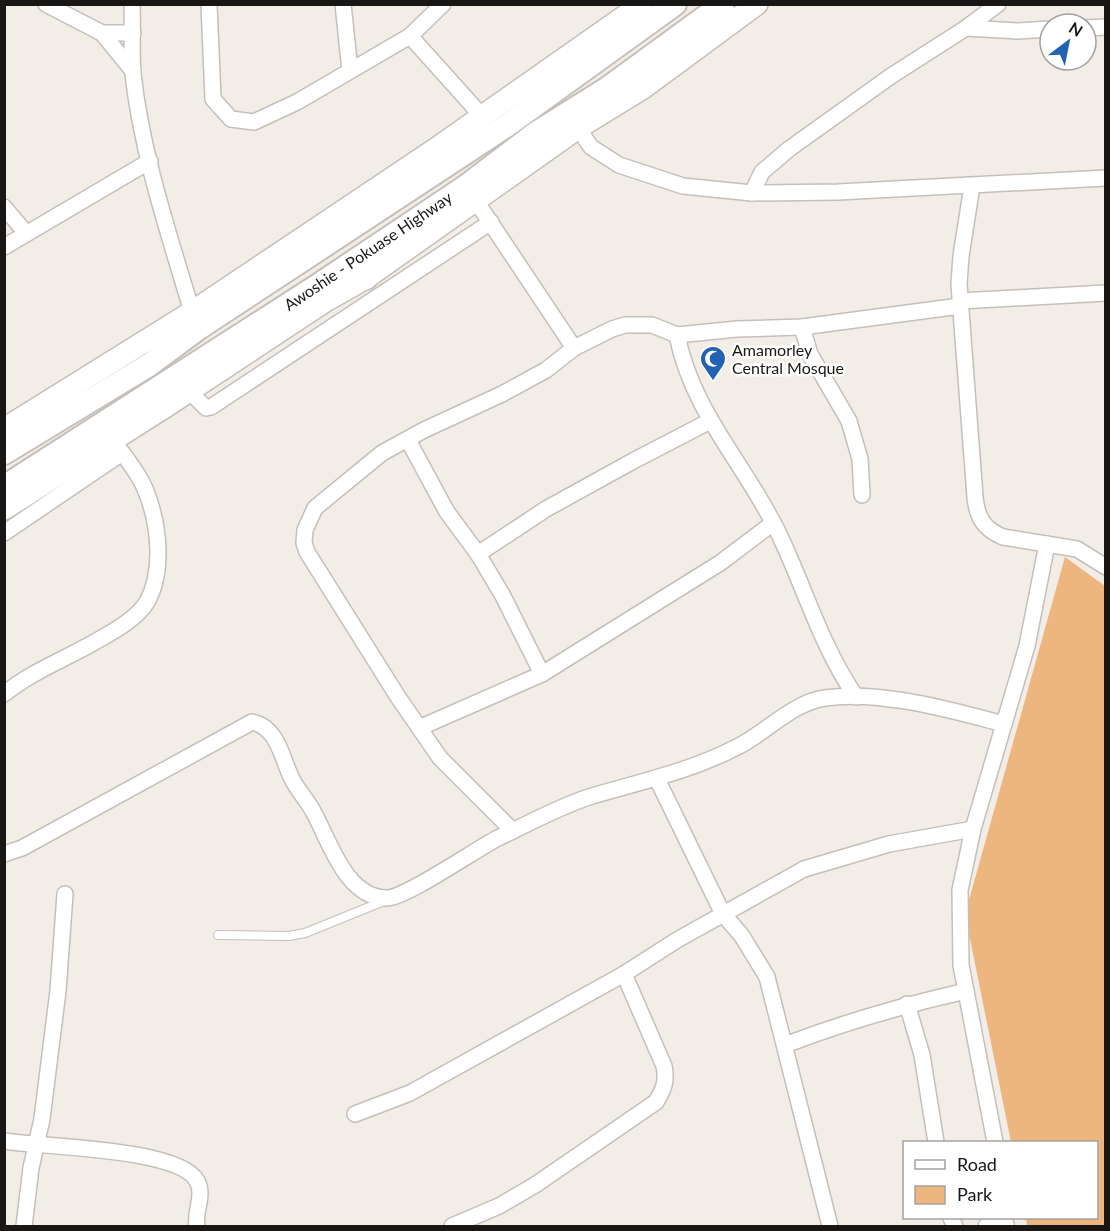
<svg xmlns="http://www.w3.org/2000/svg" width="1110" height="1231" viewBox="0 0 1110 1231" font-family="Lato,sans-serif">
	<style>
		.green { fill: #eeb67f }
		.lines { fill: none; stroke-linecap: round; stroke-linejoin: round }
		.lane-casing { stroke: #c5bfba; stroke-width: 10 }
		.street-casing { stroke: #c5bfba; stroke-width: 18 }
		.secondary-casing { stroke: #c5bfba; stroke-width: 24 }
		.primary-casing { stroke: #c5bfba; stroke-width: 26 }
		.lane { stroke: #fff; stroke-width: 8 }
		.street { stroke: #fff; stroke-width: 15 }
		.secondary { stroke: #fff; stroke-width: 21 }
		.primary { stroke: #fff; stroke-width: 22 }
		.labels { text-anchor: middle; stroke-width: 5; stroke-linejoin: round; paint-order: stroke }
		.street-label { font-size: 16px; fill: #191715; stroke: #fff }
		.poi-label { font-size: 16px; fill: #191715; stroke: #fff; text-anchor: start }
	</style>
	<rect width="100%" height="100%" fill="#f3ede7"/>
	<path class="green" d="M1065,557L1105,586V1226H1027L1026,1218H1096V1142H1011L965,914Z"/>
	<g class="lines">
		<defs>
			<path id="lane" d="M218,935L289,936L305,933L384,901"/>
			<g id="street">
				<path d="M46,4L102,33H133"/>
				<path d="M132,4C133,27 131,51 133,74C142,155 169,234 192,312"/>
				<path d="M209,4L213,99L231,119L254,122L297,102L410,36L443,4"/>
				<path d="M343,4L350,71"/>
				<path d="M966,28L1018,31L1050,29"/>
				<path d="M1086,28L1106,27"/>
				<path d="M102,33L133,71"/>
				<path d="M410,36L481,115"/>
				<path d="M578,128L591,147L619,165L683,186L752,193L838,192L1106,178"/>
				<path d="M972,186L961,256L959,284L975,497C977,518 984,529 1003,537L1077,549L1106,567"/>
				<path d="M752,193L762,172L789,149L891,76L966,28L998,4"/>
				<path d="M476,201L574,348"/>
				<path d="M4,207L26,233"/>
				<path d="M4,247L150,161"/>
				<path d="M960,301L1106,293"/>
				<path d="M802,327L810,354L849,421L860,459L862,495"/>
				<path d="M677,335C692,412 745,464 778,532C805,588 820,644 856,697"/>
				<path d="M189,391L206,408L211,407L491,222"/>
				<path d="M408,440L447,512L478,554L503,596L542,674"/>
				<path d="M4,533L122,453"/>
				<path d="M478,554L546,509L633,461L710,421"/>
				<path d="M4,694C34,670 68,658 100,639C116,630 137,618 147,602C164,572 159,525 147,494C140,474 124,456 112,439"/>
				<path d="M419,728L542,674L720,563L773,523"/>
				<path d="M657,779L723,914L742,936L767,977L830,1226"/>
				<path d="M513,831L440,758L398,697L307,552L304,543L305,530L315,508L382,453L424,430L502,394L546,370L574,348L612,329L625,325H652L677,335L737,329L802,327L960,306"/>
				<path d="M4,854L22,848L252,722C278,727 282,759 292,779C298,791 308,801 314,813C330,842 346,898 387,898C406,898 476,849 498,838C528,824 558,807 589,797C639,782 688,772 735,748C765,734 791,703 825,698C881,690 950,710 1004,724"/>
				<path d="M907,1004L922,1055L936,1142"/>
				<path d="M785,1045C845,1022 904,1005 966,991"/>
				<path d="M355,1114L410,1093L624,974L677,940L804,869L889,844L973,829"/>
				<path d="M4,1141C42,1147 180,1148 197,1181C205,1195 194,1212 197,1226"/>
				<path d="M995,1142L961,965L960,890L973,829L1027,646L1047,544"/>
				<path d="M951,1218L955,1226"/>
				<path d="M24,1226L31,1168L42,1119L58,991L65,894"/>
				<path d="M452,1226L499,1206L535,1185L656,1102C664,1089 667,1081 664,1066L624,974"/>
				<path d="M986,1226L1006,1224"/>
			</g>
			<g id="secondary">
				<path d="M4,429L192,312L434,150L642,4"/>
				<path d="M4,509L165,407L327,300L366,278L578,128L643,88L757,4"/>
			</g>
			<g id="primary">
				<path d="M324,285L366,278"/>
				<path d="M4,453L149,365L199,328L506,126L675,4"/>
				<path d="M4,487L317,286L465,187L536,133L608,88L723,4"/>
			</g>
		</defs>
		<use href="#lane" class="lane-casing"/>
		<use href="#street" class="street-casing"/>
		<use href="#secondary" class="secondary-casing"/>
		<use href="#primary" class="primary-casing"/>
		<use href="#lane" class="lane"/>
		<use href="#street" class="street"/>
		<use href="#secondary" class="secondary"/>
		<use href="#primary" class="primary"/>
	</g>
	<defs>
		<symbol id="mosque-pin" viewBox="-11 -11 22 30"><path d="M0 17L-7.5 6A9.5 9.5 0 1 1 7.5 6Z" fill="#2262b3" stroke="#fff"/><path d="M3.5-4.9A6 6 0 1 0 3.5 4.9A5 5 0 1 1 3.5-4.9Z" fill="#fff"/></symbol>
	</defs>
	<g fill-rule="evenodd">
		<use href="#mosque-pin" x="698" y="344" width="30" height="40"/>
	</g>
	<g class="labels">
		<g class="street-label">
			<text transform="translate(368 251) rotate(-34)" y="6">Awoshie - Pokuase Highway</text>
		</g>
		<g class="poi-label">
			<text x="732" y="356">Amamorley<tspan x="732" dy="18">Central Mosque</tspan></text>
		</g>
	</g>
	<rect width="1110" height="1231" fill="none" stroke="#191715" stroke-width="12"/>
	<rect x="903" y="1141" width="195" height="78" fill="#ffffff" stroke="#a3a2a1" stroke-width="1.5"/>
	<rect x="915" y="1160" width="30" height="9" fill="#ffffff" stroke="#a3a2a1" stroke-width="1.5"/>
	<text x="957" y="1171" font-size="18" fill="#191715">Road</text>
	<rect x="915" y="1186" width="30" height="18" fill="#eeb67f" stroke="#a3a2a1" stroke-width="1.5"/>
	<text x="957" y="1201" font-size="18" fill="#191715">Park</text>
	<g transform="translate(1068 42) rotate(32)"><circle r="28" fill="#ffffff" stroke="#a3a2a1" stroke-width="1.5"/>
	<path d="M0-4.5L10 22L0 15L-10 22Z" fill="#2262b3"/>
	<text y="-9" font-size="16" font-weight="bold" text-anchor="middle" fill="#191715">N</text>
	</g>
</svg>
